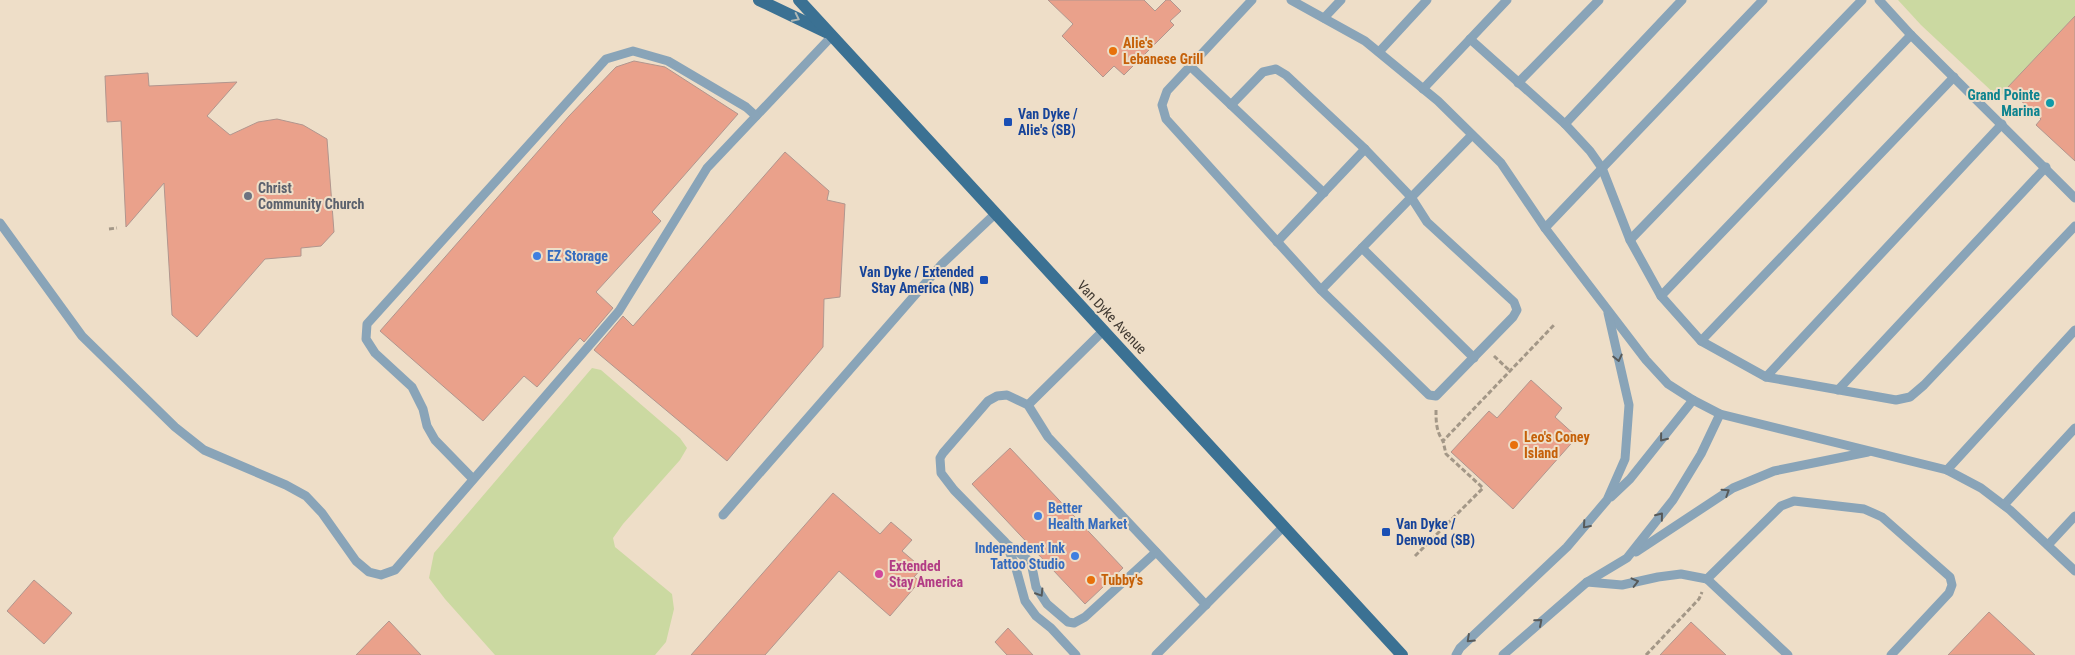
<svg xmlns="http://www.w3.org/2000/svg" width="2075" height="655" viewBox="0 0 2075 655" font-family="'Roboto Condensed',sans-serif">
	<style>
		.green { fill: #cbd9a1 }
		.building { fill: #eaa18b; stroke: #b1968e }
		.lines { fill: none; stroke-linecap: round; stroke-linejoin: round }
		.path { stroke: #a39787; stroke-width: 3; stroke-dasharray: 5 2.5; stroke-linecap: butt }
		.service { stroke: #89a4b8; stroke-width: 9 }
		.primary { stroke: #3b7193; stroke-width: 12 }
		.oneway { stroke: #afb8b5 }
		.oneway2 { stroke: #575a5a }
		.food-dot { fill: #e8710a; stroke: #eedec8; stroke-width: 2 }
		.culture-dot { fill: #0f9aa8; stroke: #eedec8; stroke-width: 2 }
		.transit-dot { fill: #1a4fb4; stroke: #eedec8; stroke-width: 2 }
		.worship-dot { fill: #6b7280; stroke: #eedec8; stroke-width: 2 }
		.shop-dot { fill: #3f7fe0; stroke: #eedec8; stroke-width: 2 }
		.hotel-dot { fill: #d1479c; stroke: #eedec8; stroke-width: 2 }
		.labels { text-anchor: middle; stroke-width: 4; stroke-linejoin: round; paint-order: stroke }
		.food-label { font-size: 14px; font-weight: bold; fill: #c56008; stroke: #eedec8; text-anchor: start }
		.culture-label { font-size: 14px; font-weight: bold; fill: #0d838f; stroke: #eedec8; text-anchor: end }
		.transit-label { font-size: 14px; font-weight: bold; fill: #164399; stroke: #eedec8; text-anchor: start }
		.worship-label { font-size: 14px; font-weight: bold; fill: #5b616d; stroke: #eedec8; text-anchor: start }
		.shop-label { font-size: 14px; font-weight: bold; fill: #366cbe; stroke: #eedec8; text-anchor: start }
		.street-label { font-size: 14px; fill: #413a32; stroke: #eedec8 }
		.hotel-label { font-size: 14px; font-weight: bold; fill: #b23c85; stroke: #eedec8; text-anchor: start }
	</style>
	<rect width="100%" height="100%" fill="#eedec8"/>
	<g class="green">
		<path d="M1898,0H2075V16L1999,98L1921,25Z"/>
		<path d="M592,368L601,370L680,438L687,448L680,460L623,524L613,538L615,547L672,594L674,609L666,642L655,655H495L445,599L429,578L434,553Z"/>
	</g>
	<g class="building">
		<path d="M1048,0H1144L1155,11L1166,0H1170L1181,11L1170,21L1174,25L1124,75L1114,66L1103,77L1062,36L1073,24Z"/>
		<path d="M2075,16V161L2036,125L2041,119L2007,88Z"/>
		<path d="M634,61L665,67L738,114L652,212L661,221L596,292L613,308L584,342L580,338L537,387L524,376L483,421L380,331L569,116L616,67Z"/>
		<path d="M148,73L149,86L237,82L207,116L230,135L258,122L277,119L303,125L327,139L334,232L321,246L301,248V256L265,259L197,337L172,315L164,183L126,227L121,121L107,122L105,76Z"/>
		<path d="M785,152L829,191L827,200L845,204L840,297L824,299L823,347L727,461L594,350L623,316L633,326Z"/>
		<path d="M1531,380L1562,408L1555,417L1577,437L1513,509L1451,452L1489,411L1497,418Z"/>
		<path d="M1010,448L1123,568L1085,604L972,484Z"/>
		<path d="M833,493L880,534L891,522L912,540L902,551L922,568L914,577L920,581L890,616L839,571L765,655H691Z"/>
		<path d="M34,580L72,613L44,644L7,611Z"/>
		<path d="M1989,612L2035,655H1948Z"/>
		<path d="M389,621L421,655H356Z"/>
		<path d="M1691,622L1726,655H1660Z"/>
		<path d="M1008,628L1033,655H1007L995,642Z"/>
	</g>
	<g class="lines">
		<g class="path">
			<path d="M109,229L117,228"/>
			<path d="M1494,356L1510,371"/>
			<path d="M1436,410C1436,421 1436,431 1443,441"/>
			<path d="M1415,556L1483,488L1446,454L1443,441L1554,325"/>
			<path d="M1646,655L1699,599L1702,592"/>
		</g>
		<g class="service">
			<path d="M1252,0L1167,91L1162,105L1166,119L1321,290L1472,135"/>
			<path d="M1291,0L1365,41L1438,101L1501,163L1545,228L1646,360L1668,384L1693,400L1720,414L1947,470L1981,488L2010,510L2075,571"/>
			<path d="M1879,0L1911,35L2075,198"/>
			<path d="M1324,18L1341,0"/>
			<path d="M1470,39L1565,124L1590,151L1602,168L1630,240L1661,296L1701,341L1766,377L1896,400L1910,397L1924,385L2075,226"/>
			<path d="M1379,52L1427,0"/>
			<path d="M1190,66L1324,193"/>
			<path d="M1518,83L1599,0"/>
			<path d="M1423,89L1507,0"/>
			<path d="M1231,105L1263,72L1276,69L1286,75L1365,149L1411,197L1427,222L1514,302L1517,310L1513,317L1436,396L1429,395L1321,290"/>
			<path d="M1565,124L1682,0"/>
			<path d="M0,223L82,336L175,427L204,450L286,485L306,496L322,513L356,561L369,572L381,575L395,570L619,311L707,168L832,36"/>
			<path d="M1545,228L1763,0"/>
			<path d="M1630,240L1862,0"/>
			<path d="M1277,242L1365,149"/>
			<path d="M1362,248L1474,358"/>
			<path d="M1661,296L1911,35"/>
			<path d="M1701,341L1954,77"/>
			<path d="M1766,377L2002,124"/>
			<path d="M1838,390L2046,167"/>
			<path d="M1028,405L1104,330"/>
			<path d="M1947,470L2075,330"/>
			<path d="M473,479L435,440L427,426L423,409L412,387L375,353L366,339L367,324L606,59L633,51L668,61L746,107L756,116"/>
			<path d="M1611,497L1630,479L1693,400"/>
			<path d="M2004,505L2075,428"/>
			<path d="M723,515L942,264L995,214"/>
			<path d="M1007,544L1031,562L1036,587L1047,604L1068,622L1074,623L1085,617L1156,552"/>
			<path d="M2048,545L2075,516"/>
			<path d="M1636,552L1733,488L1774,471L1868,452"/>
			<path d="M1587,582L1622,585L1658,577L1681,574L1707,579"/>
			<path d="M1076,655L1051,628L1036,616L1025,601L1015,565L1005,542L954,490L941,473L940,458L943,453L988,401L997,396L1007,395L1028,405L1048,437L1206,605"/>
			<path d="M1156,655L1284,526"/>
			<path d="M1456,655L1460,648L1567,547L1607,500L1625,459L1629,405L1608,313"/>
			<path d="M1503,655L1587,582L1627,558L1673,500L1701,454L1720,414"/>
			<path d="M1788,655L1707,579L1781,506L1794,501L1864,509L1882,517L1950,577L1952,585L1949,593L1891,655"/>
		</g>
		<g class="primary">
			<path d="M759,0L826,32"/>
			<path d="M799,0L1402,655"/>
		</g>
	</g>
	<defs><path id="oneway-chevron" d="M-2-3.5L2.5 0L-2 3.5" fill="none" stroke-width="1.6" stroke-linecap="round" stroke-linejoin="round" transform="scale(1.25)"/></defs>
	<use class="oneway" href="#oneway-chevron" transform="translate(796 18) rotate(26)"/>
	<g class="oneway2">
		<use href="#oneway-chevron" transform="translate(1618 358) rotate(77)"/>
		<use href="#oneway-chevron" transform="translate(1663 438) rotate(129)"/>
		<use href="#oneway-chevron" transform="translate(1726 492) rotate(-33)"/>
		<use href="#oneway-chevron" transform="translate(1660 516) rotate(-51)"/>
		<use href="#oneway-chevron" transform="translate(1586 525) rotate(131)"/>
		<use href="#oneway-chevron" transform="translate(1635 582) rotate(-14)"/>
		<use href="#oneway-chevron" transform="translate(1040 593) rotate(58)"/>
		<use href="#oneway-chevron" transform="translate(1539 622) rotate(-41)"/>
		<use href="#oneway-chevron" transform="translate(1470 639) rotate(137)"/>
	</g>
	<g class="food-dot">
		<circle cx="1113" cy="51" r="5"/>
		<circle cx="1514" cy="445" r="5"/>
		<circle cx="1091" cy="580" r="5"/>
	</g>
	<circle class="culture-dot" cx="2050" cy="103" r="5"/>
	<g class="transit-dot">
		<rect x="1003" y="117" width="10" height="10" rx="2.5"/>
		<rect x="979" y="275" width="10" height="10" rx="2.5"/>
		<rect x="1381" y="527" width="10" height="10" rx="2.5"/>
	</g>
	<circle class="worship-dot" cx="248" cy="196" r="5"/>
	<g class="shop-dot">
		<circle cx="537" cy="256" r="5"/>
		<circle cx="1038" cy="516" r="5"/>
		<circle cx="1075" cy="556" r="5"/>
	</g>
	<circle class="hotel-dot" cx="879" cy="574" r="5"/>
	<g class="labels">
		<g class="food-label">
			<text x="1123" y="48">Alie's<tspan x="1123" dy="16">Lebanese Grill</tspan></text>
			<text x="1524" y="442">Leo's Coney<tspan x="1524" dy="16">Island</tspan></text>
			<text x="1101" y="585">Tubby's</text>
		</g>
		<g class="culture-label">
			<text x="2040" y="100">Grand Pointe<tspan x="2040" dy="16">Marina</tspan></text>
		</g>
		<g class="transit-label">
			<text x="1018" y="119">Van Dyke /<tspan x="1018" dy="16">Alie's (SB)</tspan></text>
			<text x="974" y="277" text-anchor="end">Van Dyke / Extended<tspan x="974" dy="16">Stay America (NB)</tspan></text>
			<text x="1396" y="529">Van Dyke /<tspan x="1396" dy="16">Denwood (SB)</tspan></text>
		</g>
		<g class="worship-label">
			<text x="258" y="193">Christ<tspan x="258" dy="16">Community Church</tspan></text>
		</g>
		<g class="shop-label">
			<text x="547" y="261">EZ Storage</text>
			<text x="1048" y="513">Better<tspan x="1048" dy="16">Health Market</tspan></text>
			<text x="1065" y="553" text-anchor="end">Independent Ink<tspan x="1065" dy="16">Tattoo Studio</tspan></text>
		</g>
		<g class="street-label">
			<text transform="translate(1112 317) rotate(47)" y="5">Van Dyke Avenue</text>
		</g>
		<g class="hotel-label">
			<text x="889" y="571">Extended<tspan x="889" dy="16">Stay America</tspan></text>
		</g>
	</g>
</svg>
